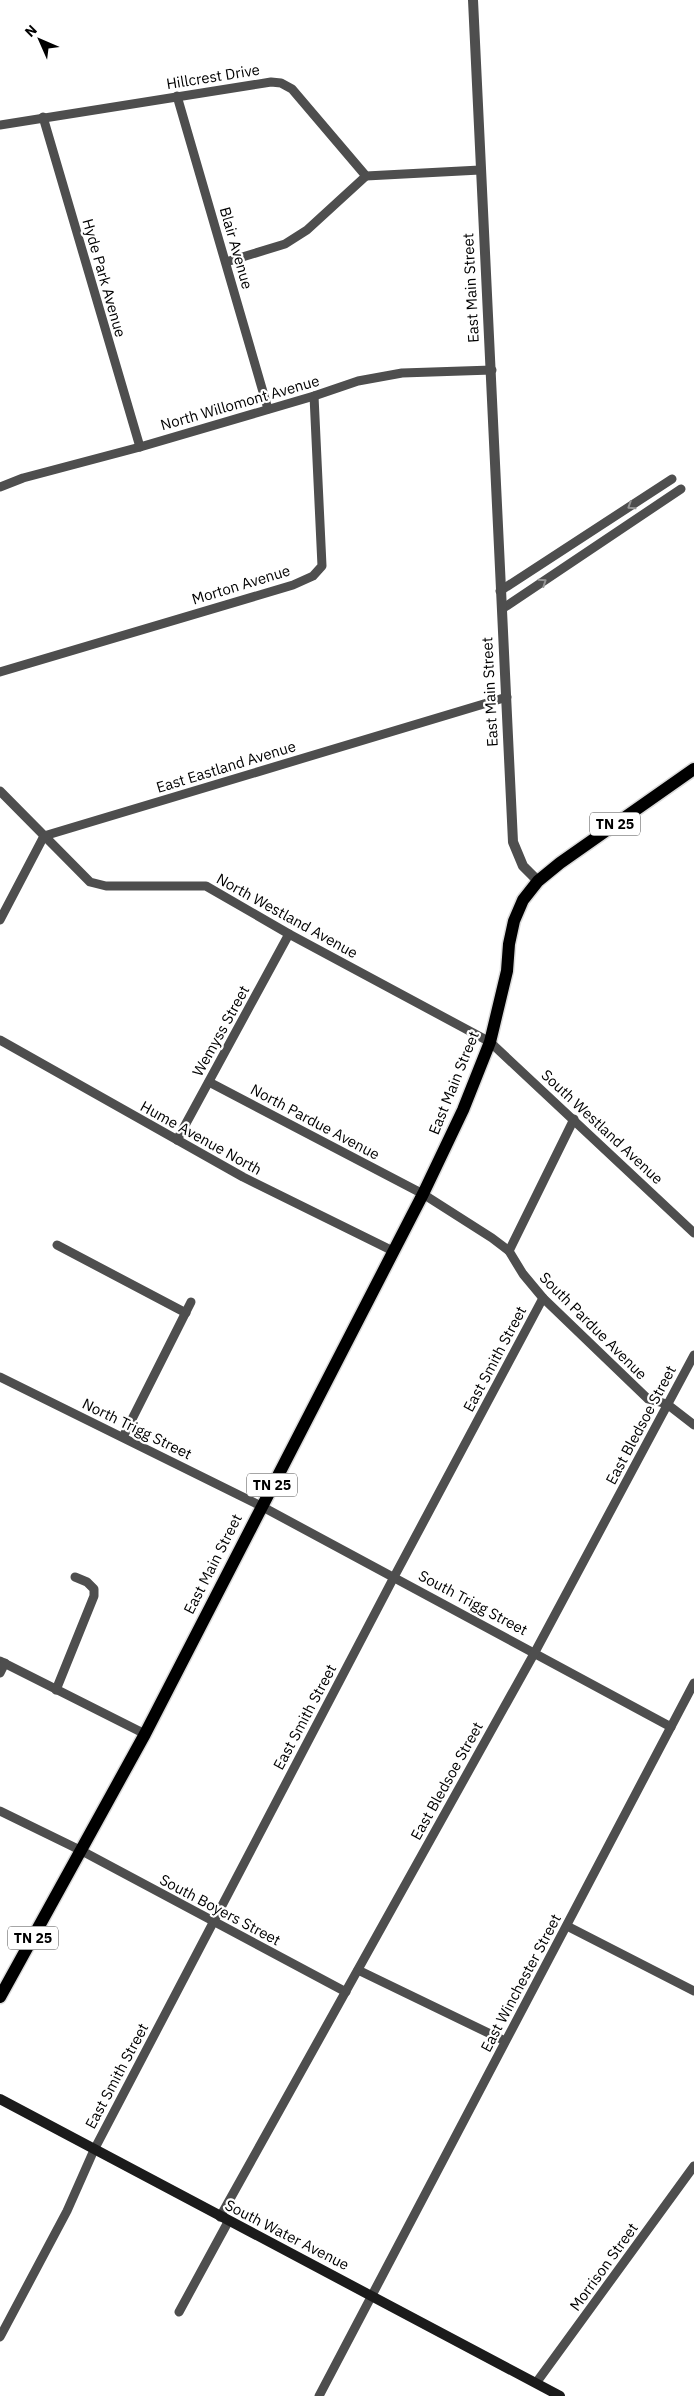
<svg xmlns="http://www.w3.org/2000/svg" width="694" height="2396" viewBox="0 0 694 2396" font-family="'IBM Plex Sans',sans-serif">
	<style>
		.lines { fill: none; stroke-linecap: round; stroke-linejoin: round }
		.primary-casing { stroke: #dbdbdb; stroke-width: 15 }
		.minor { stroke: #4e4e4e; stroke-width: 9 }
		.tertiary { stroke: #4e4e4e; stroke-width: 10 }
		.secondary { stroke: #1b1b1b; stroke-width: 10 }
		.primary { stroke: #000; stroke-width: 12 }
		.oneway { stroke: #959595 }
		.labels { text-anchor: middle; stroke-width: 4.5; stroke-linejoin: round; paint-order: stroke }
		.shield { fill: #fff; stroke: #4c4c4c; stroke-width: 1 }
		.shield-label { font-size: 14px; font-weight: bold; fill: #000 }
		.street-label { font-size: 15px; fill: #000; stroke: #fff }
	</style>
	<rect width="100%" height="100%" fill="#fff"/>
	<g class="lines">
		<defs>
			<path id="primary" d="M0,1997L145,1734L423,1194L463,1110L490,1042L507,971L509,944L514,921L523,900L538,881L560,863L694,769"/>
		</defs>
		<use href="#primary" class="primary-casing"/>
		<g class="minor">
			<path d="M177,96L268,409"/>
			<path d="M43,117L140,447"/>
			<path d="M0,125L271,82L281,83L292,89L366,176L480,170"/>
			<path d="M226,262L285,244L307,230L366,176"/>
			<path d="M0,487L23,478L140,447L314,396L358,381L402,373L492,370"/>
			<path d="M500,591L672,479"/>
			<path d="M502,609L681,489"/>
			<path d="M0,672L293,585L313,576L322,566L314,396"/>
			<path d="M0,791L90,882L106,886H206L289,934L490,1042L694,1233"/>
			<path d="M0,920L44,836L507,697"/>
			<path d="M0,1040L243,1177L393,1251"/>
			<path d="M209,1082L423,1194L492,1238L509,1251L523,1274L543,1298L648,1399L667,1404L694,1425"/>
			<path d="M177,1140L289,934"/>
			<path d="M57,1245L186,1313"/>
			<path d="M509,1251L574,1119"/>
			<path d="M0,1377L261,1506L671,1727"/>
			<path d="M123,1437L191,1302"/>
			<path d="M0,1661L145,1734"/>
			<path d="M0,1673L5,1663"/>
			<path d="M56,1690L94,1596V1589L87,1582L75,1577"/>
			<path d="M0,1811L82,1851L346,1992"/>
			<path d="M567,1926L694,1991"/>
			<path d="M358,1970L505,2041"/>
			<path d="M220,2217L535,1652L694,1355"/>
			<path d="M179,2312L228,2222"/>
			<path d="M0,2337L67,2211L94,2150L394,1577L543,1298"/>
			<path d="M536,2383L694,2166"/>
			<path d="M319,2396L694,1683"/>
		</g>
		<path class="tertiary" d="M473,0L513,842L523,866L538,881"/>
		<path class="secondary" d="M0,2099L560,2396"/>
		<use href="#primary" class="primary"/>
	</g>
	<defs><path id="oneway-chevron" d="M-2-3.5L2.5 0L-2 3.5" fill="none" stroke-width="1.6" stroke-linecap="round" stroke-linejoin="round" transform="scale(1.25)"/></defs>
	<g class="oneway">
		<use href="#oneway-chevron" transform="translate(631 506) rotate(147)"/>
		<use href="#oneway-chevron" transform="translate(543 582) rotate(-34)"/>
	</g>
	<g class="labels">
		<g class="shield">
			<rect x="590" y="812.5" width="50" height="23" rx="4"/>
			<rect x="247" y="1473.5" width="50" height="23" rx="4"/>
			<rect x="8" y="1926.5" width="50" height="23" rx="4"/>
		</g>
		<g class="shield-label">
			<text x="615" y="829">TN 25</text>
			<text x="272" y="1490">TN 25</text>
			<text x="33" y="1943">TN 25</text>
		</g>
		<g class="street-label">
			<text transform="translate(213 77) rotate(-9)" y="5">Hillcrest Drive</text>
			<text transform="translate(236 248) rotate(74)" y="5">Blair Avenue</text>
			<text transform="translate(104 278) rotate(74)" y="5">Hyde Park Avenue</text>
			<text transform="translate(471 288) rotate(-93)" y="5">East Main Street</text>
			<text transform="translate(240 403) rotate(-16)" y="5">North Willomont Avenue</text>
			<text transform="translate(241 585) rotate(-17)" y="5">Morton Avenue</text>
			<text transform="translate(490 692) rotate(-93)" y="5">East Main Street</text>
			<text transform="translate(226 767) rotate(-17)" y="5">East Eastland Avenue</text>
			<text transform="translate(287 916) rotate(29)" y="5">North Westland Avenue</text>
			<text transform="translate(221 1031) rotate(-61)" y="5">Wemyss Street</text>
			<text transform="translate(454 1083) rotate(-68)" y="5">East Main Street</text>
			<text transform="translate(315 1122) rotate(28)" y="5">North Pardue Avenue</text>
			<text transform="translate(602 1127) rotate(43)" y="5">South Westland Avenue</text>
			<text transform="translate(201 1138) rotate(29)" y="5">Hume Avenue North</text>
			<text transform="translate(593 1326) rotate(45)" y="5">South Pardue Avenue</text>
			<text transform="translate(495 1359) rotate(-62)" y="5">East Smith Street</text>
			<text transform="translate(641 1425) rotate(-62)" y="5">East Bledsoe Street</text>
			<text transform="translate(137 1429) rotate(26)" y="5">North Trigg Street</text>
			<text transform="translate(213 1564) rotate(-63)" y="5">East Main Street</text>
			<text transform="translate(473 1603) rotate(28)" y="5">South Trigg Street</text>
			<text transform="translate(305 1717) rotate(-62)" y="5">East Smith Street</text>
			<text transform="translate(447 1781) rotate(-61)" y="5">East Bledsoe Street</text>
			<text transform="translate(220 1910) rotate(28)" y="5">South Boyers Street</text>
			<text transform="translate(521 1983) rotate(-62)" y="5">East Winchester Street</text>
			<text transform="translate(117 2076) rotate(-62)" y="5">East Smith Street</text>
			<text transform="translate(287 2235) rotate(27)" y="5">South Water Avenue</text>
			<text transform="translate(604 2267) rotate(-54)" y="5">Morrison Street</text>
		</g>
	</g>
	<g transform="translate(40 40) rotate(315)" stroke="#ffffff" stroke-width="4" paint-order="stroke">
	<path d="M0-4L9 19L0 12L-9 19Z" fill="#000000"/>
	<text y="-8" font-size="14" font-weight="bold" text-anchor="middle" fill="#000000">N</text>
	</g>
</svg>
